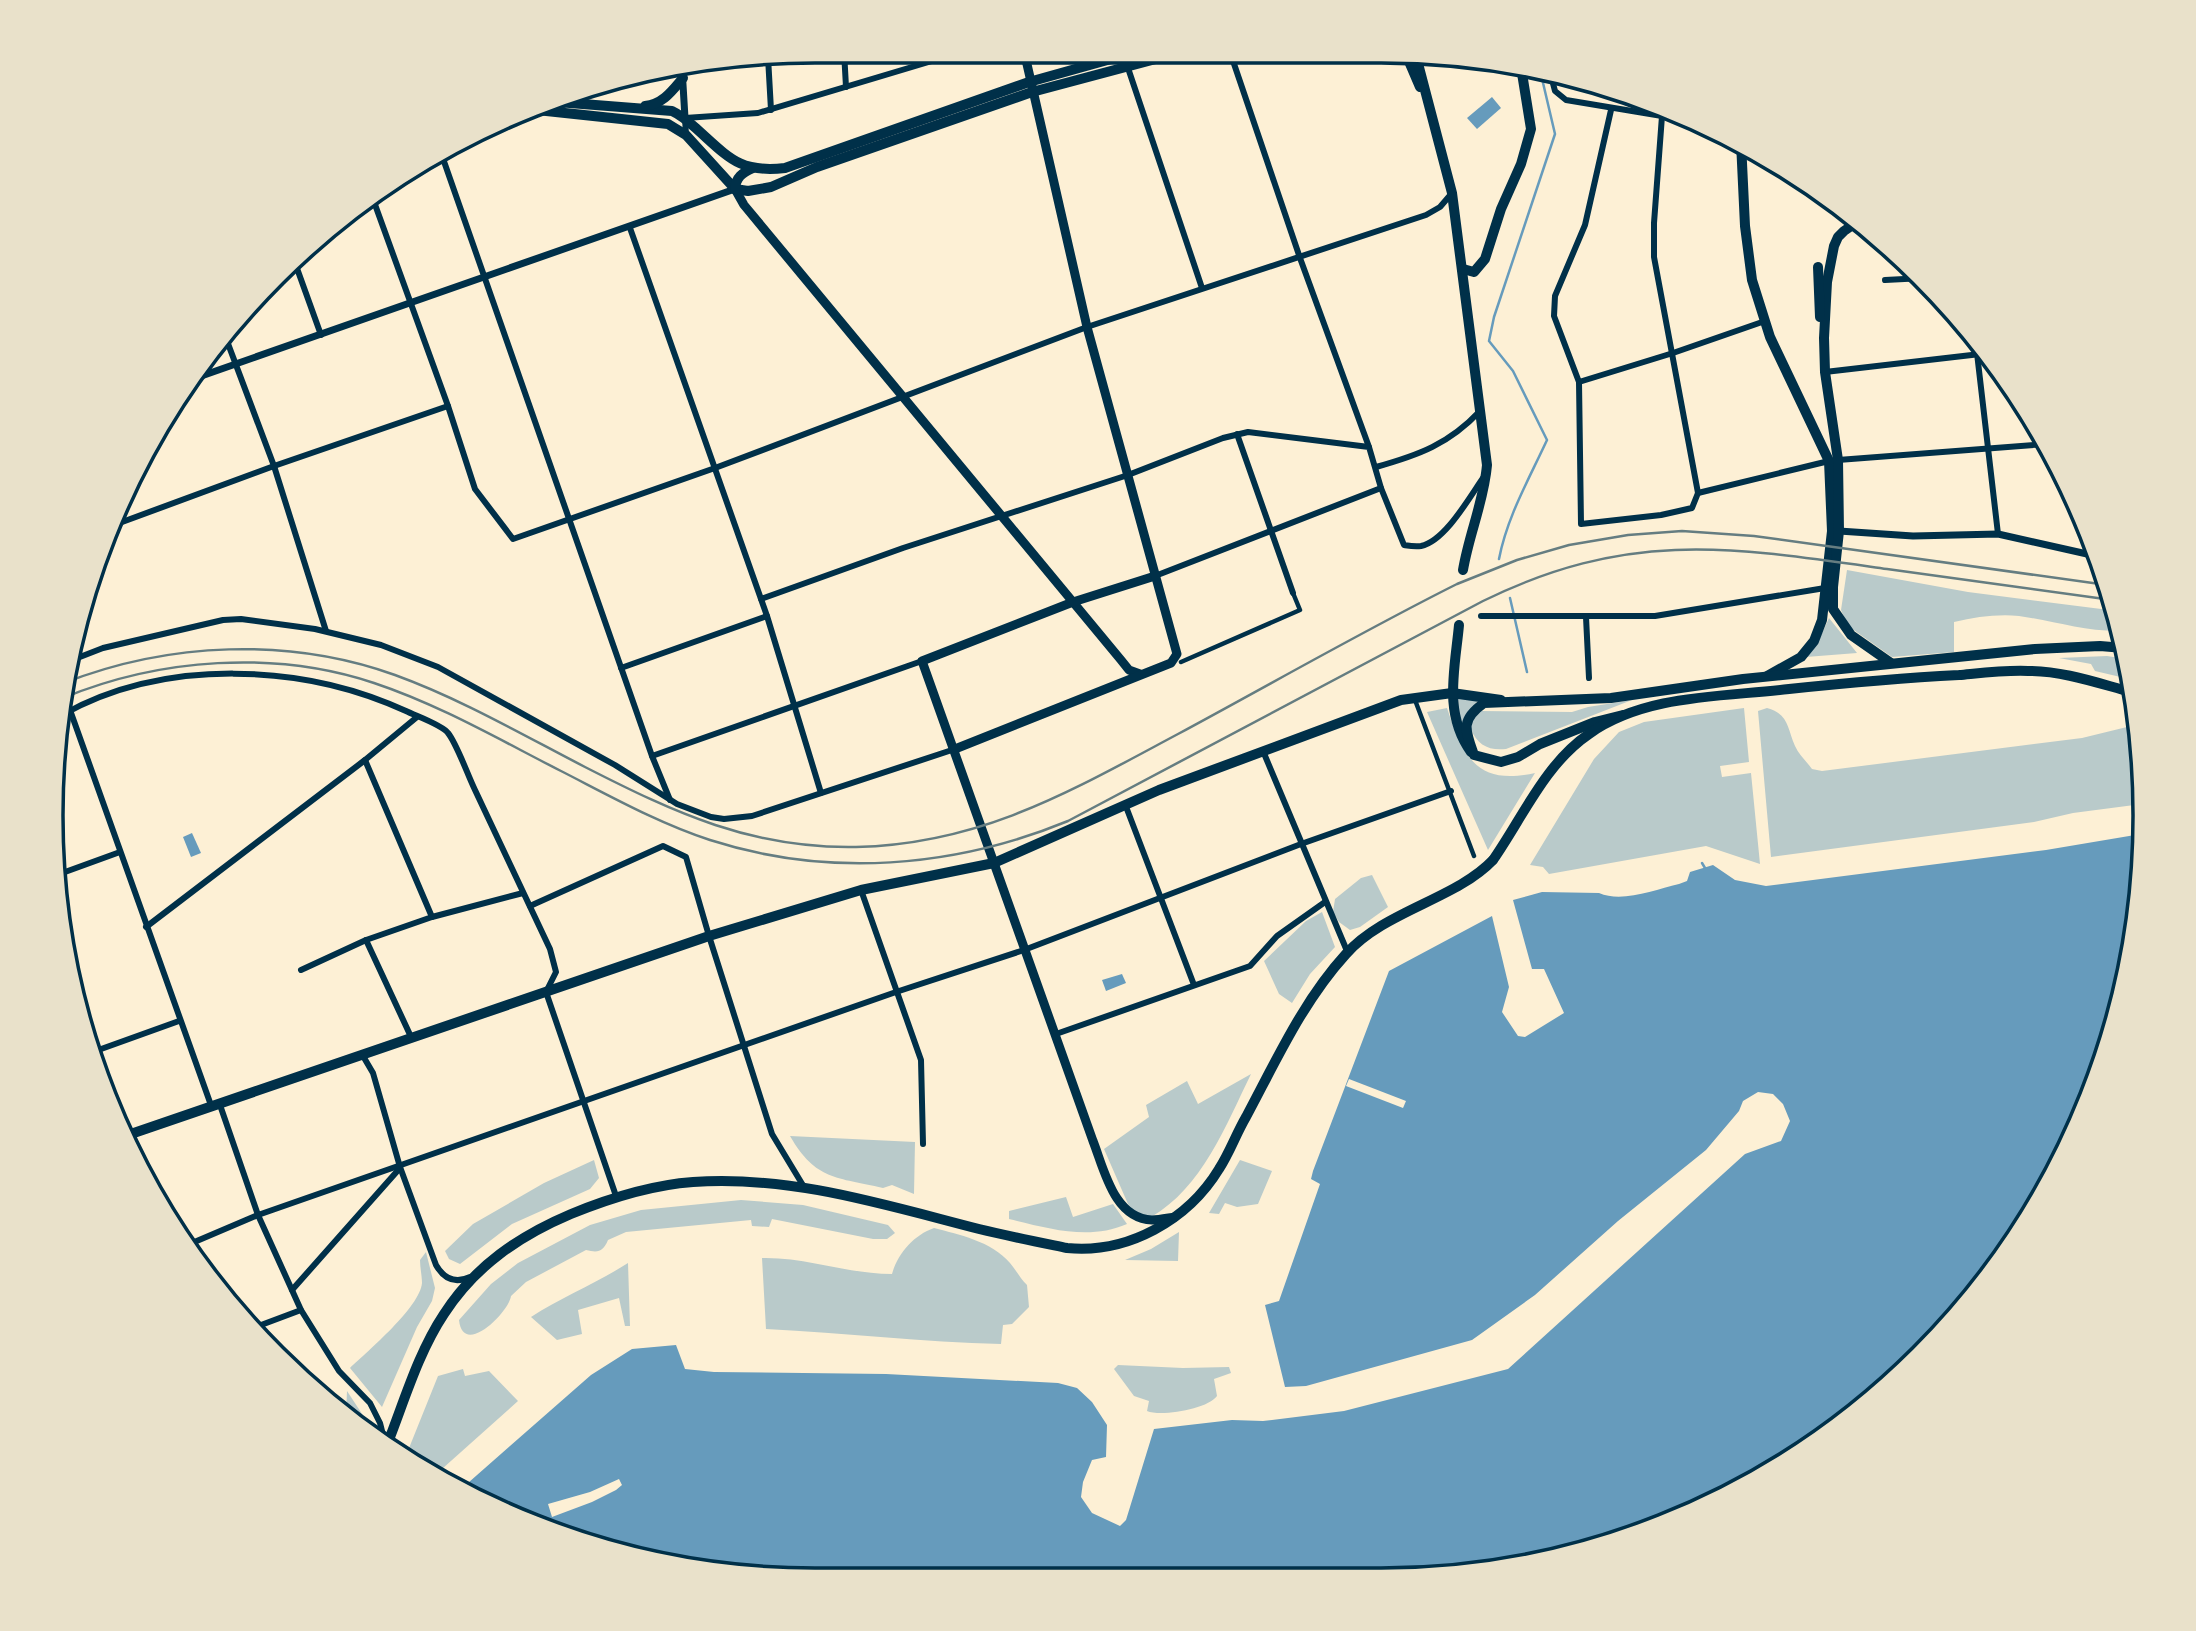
<svg xmlns="http://www.w3.org/2000/svg" width="2196" height="1631" viewBox="0 0 2196 1631" font-family="Lato,sans-serif">
	<style>
		.green { fill: #b9caca }
		.water { fill: #669bbc }
		.pier { fill: #fdf0d5 }
		.lines { fill: none; stroke-linecap: round; stroke-linejoin: round }
		.stream { stroke: #669bbc; stroke-width: 2.5 }
		.pedestrian { stroke: #003049; stroke-width: 4.5 }
		.minor { stroke: #003049; stroke-width: 6 }
		.tertiary { stroke: #003049; stroke-width: 7 }
		.secondary { stroke: #003049; stroke-width: 9 }
		.primary { stroke: #003049; stroke-width: 10 }
		.trunk { stroke: #003049; stroke-width: 10 }
		.rail { stroke: #657d81; stroke-width: 2.5 }
		.rim { fill: none; stroke: #003049; stroke-width: 3.5 }
	</style>
	<rect width="100%" height="100%" fill="#fdf0d5"/>
	<g class="green">
		<path d="M1847,570L1968,592L2117,611L2122,631C2086,632 2054,621 2019,616C1997,614 1976,617 1954,622V652L1892,657L1848,626L1841,610Z"/>
		<path d="M1829,618L1857,653L1806,657L1818,642Z"/>
		<path d="M2107,656L2126,659L2129,679L2095,671L2091,664L2059,658Z"/>
		<path d="M1458,698L1478,700L1465,717L1461,730Z"/>
		<path d="M1632,700L1506,749C1489,751 1477,745 1471,729L1472,718L1480,711L1572,712L1588,707Z"/>
		<path d="M1447,708C1463,757 1477,786 1535,773L1488,850L1427,712Z"/>
		<path d="M1744,708L1749,762L1720,766L1722,777L1751,773L1760,864L1706,846L1549,874L1543,867L1530,865L1594,759L1619,732L1644,722Z"/>
		<path d="M1767,708C1789,714 1787,728 1795,746C1799,755 1807,762 1812,769L1822,771L2082,738L2131,726H2137L2144,766L2142,804L2073,813L2034,822L1771,857L1758,711Z"/>
		<path d="M1372,875L1388,907L1360,927L1350,930L1339,922L1333,912L1335,899L1361,878Z"/>
		<path d="M1322,912L1335,947L1310,974L1292,1003L1279,994L1264,961L1306,921Z"/>
		<path d="M1251,1074C1226,1125 1202,1188 1151,1217L1135,1212L1128,1204L1104,1149L1149,1117L1146,1105L1187,1081L1198,1104Z"/>
		<path d="M790,1136L915,1142L914,1194L892,1185L883,1188C837,1177 816,1181 790,1136Z"/>
		<path d="M594,1160L599,1178L590,1189L512,1224L460,1264L449,1259L445,1251L473,1224L544,1183Z"/>
		<path d="M1240,1160L1272,1171L1258,1204L1237,1207L1225,1203L1219,1214L1209,1213Z"/>
		<path d="M1066,1197L1073,1217L1113,1204L1127,1224C1088,1241 1048,1228 1009,1219V1211Z"/>
		<path d="M741,1200L803,1205L888,1225L895,1233L887,1239H873L772,1219L769,1227L752,1226L751,1220L626,1232L608,1240C603,1252 598,1253 586,1250L526,1282L511,1296C509,1312 463,1358 459,1320L491,1284L518,1263L590,1225L641,1210Z"/>
		<path d="M934,1228C960,1235 991,1241 1010,1263C1016,1270 1020,1278 1027,1285L1029,1307L1012,1324L1003,1325L1001,1344C923,1342 845,1333 766,1329L762,1258C807,1257 847,1274 892,1274C898,1253 914,1235 934,1228Z"/>
		<path d="M1179,1232L1178,1261L1125,1260L1151,1249Z"/>
		<path d="M426,1252L435,1288L432,1301L417,1327L382,1407L350,1368C368,1351 420,1307 422,1283C422,1276 420,1268 420,1260Z"/>
		<path d="M628,1263L630,1326H625L619,1298L578,1310L582,1334L557,1340L531,1317C562,1297 597,1283 628,1263Z"/>
		<path d="M1118,1365L1183,1368L1229,1367L1231,1373L1214,1379L1217,1396C1208,1409 1161,1417 1147,1411L1149,1401L1134,1396L1114,1369Z"/>
		<path d="M463,1369L465,1376L489,1371L518,1401L433,1477L405,1458L438,1376Z"/>
		<path d="M347,1391L370,1426V1433L346,1415Z"/>
	</g>
	<g class="water">
		<path d="M1492,97L1501,108L1477,129L1467,118Z"/>
		<path d="M192,833L201,853L191,857L183,837Z"/>
		<path d="M2141,834L2139,916L2105,1062L2043,1198L1955,1320L1846,1422L1673,1522L1481,1574L765,1579L570,1540L460,1490L591,1375L632,1349L676,1345L685,1369L714,1372L886,1374L1058,1383L1077,1388L1092,1402L1107,1425L1106,1457L1092,1460L1083,1482L1081,1497L1092,1513L1120,1526L1126,1520L1154,1429L1232,1420L1263,1421L1344,1411L1508,1369L1745,1154L1781,1141L1790,1121L1783,1104L1773,1094L1758,1092L1743,1101L1739,1111L1706,1150L1618,1221L1535,1295L1472,1340L1306,1386L1285,1387L1265,1305L1279,1301L1320,1184L1311,1179L1313,1171L1389,971L1492,916L1509,987L1502,1012L1518,1036L1525,1037L1564,1013L1544,969H1532L1513,900L1542,892L1599,893C1622,903 1654,890 1679,884L1687,881L1690,872L1713,865L1735,880L1766,886L2046,850Z"/>
		<path d="M1122,974L1126,983L1106,991L1102,980Z"/>
	</g>
	<g class="pier">
		<path d="M1349,1079L1406,1101L1403,1108L1346,1086Z"/>
		<path d="M619,1479L622,1485L616,1490L592,1502L552,1517L548,1504L590,1492Z"/>
	</g>
	<g class="lines">
		<g class="stream">
			<path d="M1499,559C1507,517 1529,479 1547,440L1513,371L1489,341L1494,317L1555,134L1540,70"/>
			<path d="M1510,598L1527,672"/>
			<path d="M1702,863L1705,868"/>
		</g>
		<g class="pedestrian">
			<path d="M1181,662L1300,610L1293,593"/>
			<path d="M1415,700L1474,856"/>
		</g>
		<g class="minor">
			<path d="M844,51L846,87"/>
			<path d="M1230,52L1300,258L1369,447"/>
			<path d="M768,57L771,110"/>
			<path d="M1128,68L1202,288"/>
			<path d="M1550,72L1555,91L1566,100L1662,116L1671,112"/>
			<path d="M1611,110L1585,225L1555,296L1554,316L1579,382L1581,524L1661,515L1692,508L1698,493"/>
			<path d="M1662,116L1654,223V257L1698,493"/>
			<path d="M686,135L685,118L758,113L932,61L974,51"/>
			<path d="M440,150L652,756L670,800"/>
			<path d="M373,199L448,406L475,489L513,539L715,468L1087,327L1426,215L1440,207L1452,193"/>
			<path d="M630,228L767,616L821,793"/>
			<path d="M294,260L321,335"/>
			<path d="M1885,280L1924,278"/>
			<path d="M224,333L274,466L326,631"/>
			<path d="M1975,336L1998,534"/>
			<path d="M1825,372L1989,353"/>
			<path d="M1579,382L1673,353L1765,321"/>
			<path d="M1237,434L1293,593"/>
			<path d="M1838,460L2046,444"/>
			<path d="M1376,467C1419,455 1449,444 1480,411"/>
			<path d="M1698,493L1829,461"/>
			<path d="M114,525L274,466L448,406"/>
			<path d="M1155,576L1381,488"/>
			<path d="M761,599L903,548L1128,475L1223,438L1248,432L1369,447L1381,488L1404,545C1410,546 1415,547 1421,546C1445,541 1469,498 1483,478"/>
			<path d="M1481,616H1655L1825,588"/>
			<path d="M1586,617L1589,678"/>
			<path d="M67,662L103,648L223,620L241,619L315,629L381,645L438,667L615,765L677,804L711,817L724,819L752,816L955,749"/>
			<path d="M621,668L767,616"/>
			<path d="M70,710L212,1108"/>
			<path d="M62,715C164,658 302,663 406,711C416,716 442,725 448,733C457,744 468,776 475,790C500,843 525,896 550,949L556,972L546,992L616,1196"/>
			<path d="M1263,751L1347,951"/>
			<path d="M652,756L922,661"/>
			<path d="M1125,804L1194,985"/>
			<path d="M54,876L120,852"/>
			<path d="M861,890L921,1060L923,1144"/>
			<path d="M530,906L663,846L686,857L709,936L772,1134L804,1187"/>
			<path d="M432,917L523,893"/>
			<path d="M146,927L365,760L417,717"/>
			<path d="M366,940L412,1039"/>
			<path d="M301,970L366,940L432,917L365,760"/>
			<path d="M1056,1034L1250,966L1277,936L1325,902"/>
			<path d="M90,1053L179,1021"/>
			<path d="M363,1056L373,1073L400,1167L436,1265C444,1279 455,1284 470,1277"/>
			<path d="M220,1105L258,1215L301,1310L339,1371L370,1403L380,1423L385,1443"/>
			<path d="M185,1246L258,1215L896,992L1024,950L1301,844L1451,791"/>
			<path d="M292,1290L400,1168"/>
			<path d="M253,1328L301,1310"/>
		</g>
		<g class="tertiary">
			<path d="M682,68L685,118"/>
			<path d="M190,380L735,189"/>
			<path d="M1839,531L1913,536L1998,534L2096,556"/>
		</g>
		<g class="secondary">
			<path d="M735,189L744,205L1121,660L1129,670L1140,674"/>
			<path d="M1155,576L1073,602L922,661L1093,1141C1104,1169 1114,1219 1152,1220C1159,1220 1168,1218 1175,1217"/>
			<path d="M955,749L1171,663L1177,654L1087,327L1024,51"/>
		</g>
		<g class="primary">
			<path d="M1405,52L1420,87"/>
			<path d="M1415,52L1452,193L1487,465C1484,501 1469,534 1463,570"/>
			<path d="M557,102L672,111C683,116 690,123 699,131C730,159 741,173 785,168L1029,82L1136,52"/>
			<path d="M645,106C663,104 672,91 683,78"/>
			<path d="M537,110L668,124L686,135L735,189"/>
			<path d="M1741,142L1745,226L1752,280L1770,337L1829,461L1832,531L1822,620L1814,641L1801,657L1767,676"/>
			<path d="M1783,167L1823,194"/>
			<path d="M735,189L748,191L771,187L817,167L1032,92L1182,52"/>
			<path d="M735,189C736,177 742,173 753,168"/>
			<path d="M1857,222L1844,231L1838,237L1834,246L1827,282L1824,338L1825,372L1838,460L1839,531L1833,587V609L1851,635L1891,663"/>
			<path d="M1818,267L1820,317"/>
			<path d="M1463,269L1474,272L1485,259L1501,209L1521,164L1531,129L1521,67"/>
			<path d="M1459,625C1455,669 1443,713 1471,752"/>
			<path d="M125,1136L709,936L861,890L994,863L1159,790L1401,700L1452,693L1501,700"/>
			<path d="M387,1445C404,1402 418,1353 444,1314C475,1266 519,1236 571,1214C610,1198 651,1185 693,1182C791,1175 885,1205 979,1229C1008,1236 1038,1242 1067,1248C1128,1254 1188,1220 1219,1169C1230,1152 1236,1134 1246,1117C1276,1061 1303,1001 1346,954C1384,911 1456,899 1493,860"/>
		</g>
		<g class="trunk">
			<path d="M1623,715L1595,722L1540,744L1518,757L1501,762L1474,755C1465,730 1460,720 1484,703L1611,698L1743,679L2035,649L2100,646L2124,648"/>
			<path d="M1493,860C1523,817 1545,764 1589,734C1645,694 1724,697 1789,689C1846,683 1902,678 1959,675C1981,673 2005,670 2028,671C2064,671 2097,683 2131,692"/>
		</g>
		<g class="rail">
			<path d="M64,683C169,642 289,637 395,675C461,699 523,735 585,767C675,813 752,849 856,847C982,844 1071,791 1178,734C1271,684 1363,631 1457,584L1517,560L1569,545L1628,535L1682,531L1754,536L2107,585"/>
			<path d="M63,698C160,658 275,650 374,683C440,705 500,740 561,771C610,796 658,823 710,840C828,878 954,868 1068,821L1483,601C1630,529 1732,547 1887,569C1962,579 2037,590 2112,600"/>
		</g>
	</g>
	<path d="M0 0H2196V1631H0ZM815 63H1381A752 752 0 0 1 2133 815V816A752 752 0 0 1 1381 1568H815A752 752 0 0 1 63 816V815A752 752 0 0 1 815 63Z" fill="#e9e1ca" fill-rule="evenodd"/>
	<path class="rim" d="M815 63H1381A752 752 0 0 1 2133 815V816A752 752 0 0 1 1381 1568H815A752 752 0 0 1 63 816V815A752 752 0 0 1 815 63Z"/>
</svg>
